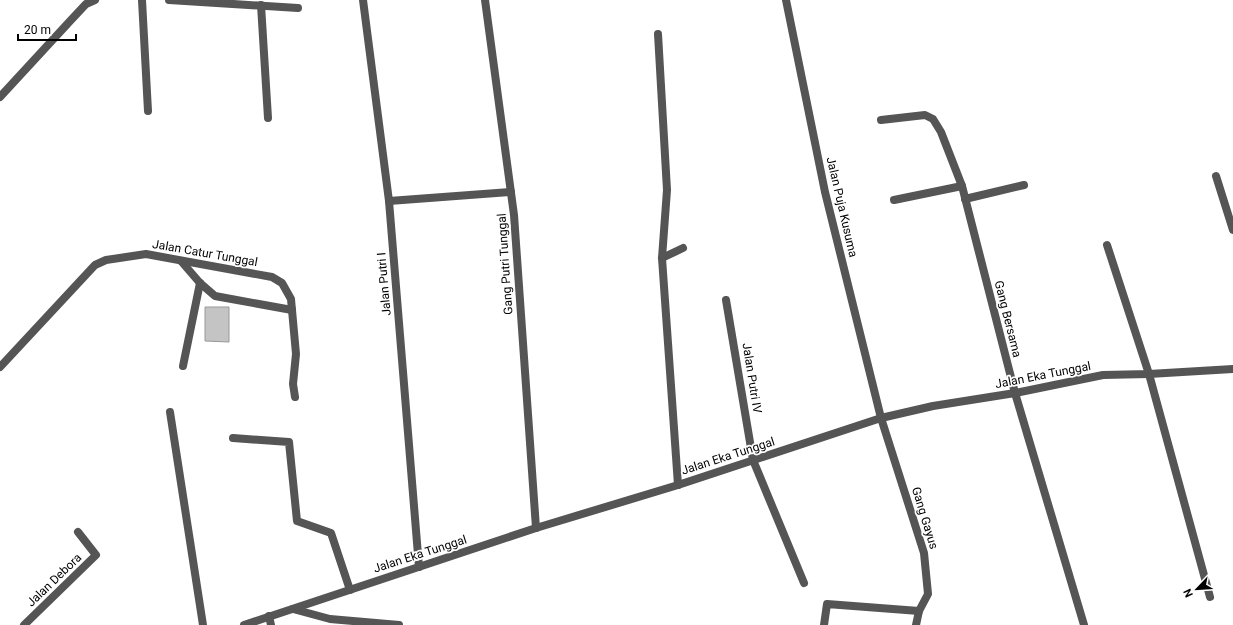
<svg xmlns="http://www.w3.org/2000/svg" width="1233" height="625" viewBox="0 0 1233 625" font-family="Roboto,sans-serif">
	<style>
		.building { fill: #c4c4c4; stroke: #999 }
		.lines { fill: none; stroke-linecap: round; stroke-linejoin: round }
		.lane { stroke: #555; stroke-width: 8 }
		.street { stroke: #555; stroke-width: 8 }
		.labels { text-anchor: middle; stroke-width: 3.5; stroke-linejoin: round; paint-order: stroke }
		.street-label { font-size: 12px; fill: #000; stroke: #fff }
	</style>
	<rect width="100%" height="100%" fill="#fff"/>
	<path class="building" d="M205,307H229V342L205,341Z"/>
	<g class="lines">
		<g class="lane">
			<path d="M965,199L1024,185"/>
			<path d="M662,258L683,248"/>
			<path d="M183,366L200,283"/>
			<path d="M753,460L804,583"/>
		</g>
		<g class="street">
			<path d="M142,0L148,111"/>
			<path d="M169,0L298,8"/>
			<path d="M363,0L389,201L419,567"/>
			<path d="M485,0L514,215L536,528"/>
			<path d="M786,0L825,192L881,418L924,553L928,594L919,611L916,625"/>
			<path d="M261,5L268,118"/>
			<path d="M658,34L667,190L662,258L678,485"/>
			<path d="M0,97L71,20L86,4L95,0"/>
			<path d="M881,120L925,115L933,119L941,132L962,186L1015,393L1084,625"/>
			<path d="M1216,176L1233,230"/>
			<path d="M894,200L962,186"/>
			<path d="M389,201L511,192"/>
			<path d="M1107,245L1149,374L1210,597"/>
			<path d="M181,261L200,283L215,296L292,310"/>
			<path d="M726,300L753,460"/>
			<path d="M0,367L95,265L106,260L146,254L272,277L282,283L291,299L296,354L293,384L295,397"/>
			<path d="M170,412L203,625"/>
			<path d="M233,438L289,442L297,521L331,533L350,590"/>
			<path d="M293,609L330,619L399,625"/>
			<path d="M269,616L271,625"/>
			<path d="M24,625L96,555L78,532"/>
			<path d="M244,625L536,528L678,485L881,418L933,406L1015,393L1103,375L1149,374L1233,369"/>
			<path d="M824,625L827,604L919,611"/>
		</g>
	</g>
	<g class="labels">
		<g class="street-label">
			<text transform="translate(842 207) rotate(77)" y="4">Jalan Puja Kusuma</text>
			<text transform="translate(205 253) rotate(10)" y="4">Jalan Catur Tunggal</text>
			<text transform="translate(505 264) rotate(-94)" y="4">Gang Putri Tunggal</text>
			<text transform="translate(384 284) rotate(-95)" y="4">Jalan Putri I</text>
			<text transform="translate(1008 319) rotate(76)" y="4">Gang Bersama</text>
			<text transform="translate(1043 375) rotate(-11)" y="4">Jalan Eka Tunggal</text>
			<text transform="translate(752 378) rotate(81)" y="4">Jalan Putri IV</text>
			<text transform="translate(728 456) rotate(-18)" y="4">Jalan Eka Tunggal</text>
			<text transform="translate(925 518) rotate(73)" y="4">Gang Gayus</text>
			<text transform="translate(420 554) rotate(-18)" y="4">Jalan Eka Tunggal</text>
			<text transform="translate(54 580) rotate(-44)" y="4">Jalan Debora</text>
		</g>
	</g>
	<g transform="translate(1197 589) rotate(245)" stroke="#ffffff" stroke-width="3" paint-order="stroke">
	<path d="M0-3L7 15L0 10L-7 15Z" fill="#000000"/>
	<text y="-6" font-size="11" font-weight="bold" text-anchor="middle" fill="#000000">N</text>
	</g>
	<path d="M18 34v6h58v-6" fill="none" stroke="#000000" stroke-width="2"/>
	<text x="24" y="34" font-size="12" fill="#000000" stroke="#ffffff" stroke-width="3" paint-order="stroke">20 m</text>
</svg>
